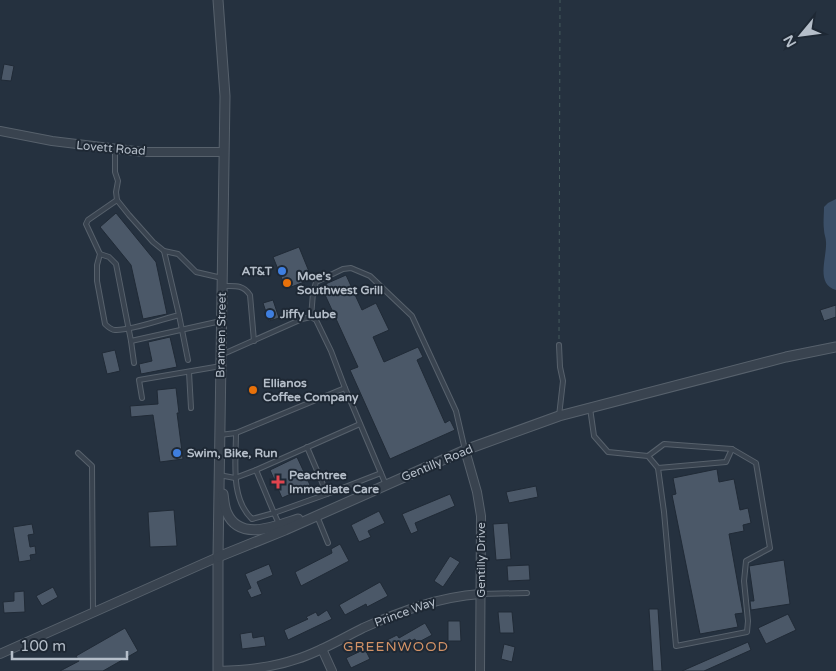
<svg xmlns="http://www.w3.org/2000/svg" width="836" height="671" viewBox="0 0 836 671" font-family="'Varela Round',sans-serif">
	<style>
		.water { fill: #3b4f68 }
		.building { fill: #4b5868; stroke: #202a36 }
		.lines { fill: none; stroke-linecap: round; stroke-linejoin: round }
		.service-casing { stroke: #57616c; stroke-width: 6 }
		.minor-casing { stroke: #57616c; stroke-width: 10 }
		.tertiary-casing { stroke: #57616c; stroke-width: 11 }
		.path { stroke: #455b5d; stroke-width: 1; stroke-dasharray: 4 4; stroke-linecap: butt }
		.service { stroke: #39434f; stroke-width: 4 }
		.minor { stroke: #39434f; stroke-width: 8 }
		.tertiary { stroke: #39434f; stroke-width: 9 }
		.shop-dot { fill: #3f7fe0; stroke: #1e2834; stroke-width: 2 }
		.food-dot { fill: #e8710a; stroke: #1e2834; stroke-width: 2 }
		.health-dot { fill: #e0444e; stroke: #1e2834; stroke-width: 2 }
		.labels { text-anchor: middle; stroke-width: 4; stroke-linejoin: round; paint-order: stroke }
		.street-label { font-size: 12px; fill: #b5bec9; stroke: #1e2834 }
		.poi-label { font-size: 12px; font-weight: bold; fill: #b5bec9; stroke: #1e2834; text-anchor: start }
		.neighbourhood-label { font-size: 14px; letter-spacing: 1px; fill: #d39266; stroke: #1e2834 }
	</style>
	<rect width="100%" height="100%" fill="#25313f"/>
	<path class="water" d="M836,199V290C815,284 827,258 826,242C826,238 824,234 824,230C823,223 824,214 824,207L828,203Z"/>
	<g class="building">
		<path d="M4,64L14,66L11,81L1,80Z"/>
		<path d="M116,213L156,262L167,314L143,319L131,265L100,227Z"/>
		<path d="M299,247L312,279L286,289L273,257Z"/>
		<path d="M346,275L362,310L376,303L389,330L373,337L384,362L418,347L423,357L417,360L445,423L450,420L455,430L390,459L350,370L358,367L321,286Z"/>
		<path d="M273,300L279,318L269,321L263,303Z"/>
		<path d="M836,305V317L824,321L820,310Z"/>
		<path d="M170,337L177,367L141,374L139,364L152,361L148,342Z"/>
		<path d="M115,350L120,371L107,374L102,353Z"/>
		<path d="M176,388L179,413H177L183,459L160,462L153,415L131,417L130,406L158,404L157,390Z"/>
		<path d="M297,457L310,485L282,498L270,470Z"/>
		<path d="M717,469L719,482L734,479L740,510L748,508L751,523L743,525L744,531L729,534L743,613L735,614L738,627L700,634L672,495L676,494L673,478Z"/>
		<path d="M536,486L538,497L509,503L506,492Z"/>
		<path d="M450,494L455,506L415,523L418,531L411,534L402,514Z"/>
		<path d="M174,510L177,546L150,547L148,512Z"/>
		<path d="M379,511L385,523L368,531L371,537L359,542L351,525Z"/>
		<path d="M508,523L511,559L496,560L493,524Z"/>
		<path d="M32,524L34,534L28,535L30,547L35,546L36,554L30,555L31,560L19,562L13,527Z"/>
		<path d="M340,544L349,561L301,586L295,572L332,553L331,549Z"/>
		<path d="M450,556L460,562L443,587L434,581Z"/>
		<path d="M784,560L790,604L751,610L750,601H754L749,566Z"/>
		<path d="M269,564L273,575L257,582L262,594L251,598L247,590L251,588L245,574Z"/>
		<path d="M529,565L530,580L508,581L507,566Z"/>
		<path d="M380,582L388,596L367,607L366,604L345,615L339,605Z"/>
		<path d="M53,587L58,597L42,606L36,596Z"/>
		<path d="M24,591L25,612L4,613L3,602L14,601V592Z"/>
		<path d="M649,609H658L662,671H653Z"/>
		<path d="M327,610L332,619L288,640L284,630L308,619L306,617L316,612L318,616Z"/>
		<path d="M498,612H512L514,633H500Z"/>
		<path d="M788,614L796,630L766,644L758,628Z"/>
		<path d="M448,621H460L461,641H448Z"/>
		<path d="M425,623L432,635L417,643L415,639L411,641L410,639L386,652L381,643L397,635L399,638Z"/>
		<path d="M125,628L138,651L103,671H60L79,661L76,656Z"/>
		<path d="M252,632L253,638L264,636L266,646L242,649L240,634Z"/>
		<path d="M748,642L751,650L704,671H682Z"/>
		<path d="M504,644L515,647L512,662L501,659Z"/>
		<path d="M365,649L370,659L351,668L346,658Z"/>
	</g>
	<g class="lines">
		<defs>
			<g id="service">
				<path d="M115,149V172L118,181L116,192L117,200L129,215L153,242L164,251L178,254L196,272L222,278"/>
				<path d="M117,200L88,220L86,224L100,254L97,265V281L105,324C108,327 111,330 115,330C130,331 163,319 179,315L164,251"/>
				<path d="M100,254L109,257L116,264L131,341L221,321"/>
				<path d="M222,286C234,286 243,284 250,295L254,341"/>
				<path d="M179,315L188,360"/>
				<path d="M311,317L313,293L316,282L343,269L351,268L370,276L412,316L456,411L465,450"/>
				<path d="M131,341L134,363"/>
				<path d="M221,355L302,319L311,317L316,320L331,351L345,388"/>
				<path d="M189,372L191,408"/>
				<path d="M142,398L139,380L221,366"/>
				<path d="M590,408L594,436L608,452L648,456L658,468L664,512L676,646L747,632L748,621L744,581L746,561L770,548L756,463L732,449L664,444L648,456"/>
				<path d="M559,416L563,381L560,367L559,345"/>
				<path d="M236,433C236,461 230,498 252,519L274,513L256,470"/>
				<path d="M220,435L236,433L345,388L386,485"/>
				<path d="M78,453L92,466L93,612"/>
				<path d="M658,468L726,462L732,449"/>
				<path d="M219,475L235,478L256,470L360,424"/>
				<path d="M327,494L381,473"/>
				<path d="M317,516L328,543"/>
				<path d="M279,524L274,513L327,494L307,447"/>
				<path d="M480,594L527,593"/>
			</g>
			<g id="minor">
				<path d="M0,131L52,141L143,152H224"/>
				<path d="M465,450L477,492L481,516L480,671"/>
				<path d="M322,649L332,671"/>
				<path d="M0,654L218,557"/>
				<path d="M218,671C245,670 271,668 297,659C320,652 341,639 363,628C401,611 439,597 480,594"/>
			</g>
			<g id="tertiary">
				<path d="M218,0L225,96L218,557V671"/>
				<path d="M223,494C224,500 224,507 227,513C240,542 276,526 298,519"/>
				<path d="M218,557L285,530L465,450L559,416L786,357L836,347"/>
			</g>
		</defs>
		<use href="#service" class="service-casing"/>
		<use href="#minor" class="minor-casing"/>
		<use href="#tertiary" class="tertiary-casing"/>
		<path class="path" d="M559,339L560,0"/>
		<use href="#service" class="service"/>
		<use href="#minor" class="minor"/>
		<use href="#tertiary" class="tertiary"/>
	</g>
	<g class="shop-dot">
		<circle cx="282" cy="271" r="5"/>
		<circle cx="270" cy="314" r="5"/>
		<circle cx="177" cy="453" r="5"/>
	</g>
	<g class="food-dot">
		<circle cx="287" cy="283" r="5"/>
		<circle cx="253" cy="390" r="5"/>
	</g>
	<path class="health-dot" d="M275.5 474.5h5v5h5v5h-5v5h-5v-5h-5v-5h5z"/>
	<g class="labels">
		<g class="street-label">
			<text transform="translate(111 148) rotate(5)" y="4">Lovett Road</text>
			<text transform="translate(221 335) rotate(-89)" y="4">Brannen Street</text>
			<text transform="translate(437 463) rotate(-23)" y="4">Gentilly Road</text>
			<text transform="translate(481 560) rotate(-90)" y="4">Gentilly Drive</text>
			<text transform="translate(405 612) rotate(-20)" y="4">Prince Way</text>
		</g>
		<g class="poi-label">
			<text x="272" y="275" text-anchor="end">AT&amp;T</text>
			<text x="297" y="280">Moe's<tspan x="297" dy="14">Southwest Grill</tspan></text>
			<text x="280" y="318">Jiffy Lube</text>
			<text x="263" y="387">Ellianos<tspan x="263" dy="14">Coffee Company</tspan></text>
			<text x="187" y="457">Swim, Bike, Run</text>
			<text x="289" y="479">Peachtree<tspan x="289" dy="14">Immediate Care</tspan></text>
		</g>
		<g class="neighbourhood-label">
			<text x="396" y="651">GREENWOOD</text>
		</g>
	</g>
	<g transform="translate(801 35) rotate(241)" stroke="#1e2834" stroke-width="4" paint-order="stroke">
	<path d="M0-4L9 19L0 12L-9 19Z" fill="#b5bec9"/>
	<text y="-8" font-size="14" font-weight="bold" text-anchor="middle" fill="#b5bec9">N</text>
	</g>
	<path d="M12 651v8h115v-8" fill="none" stroke="#b5bec9" stroke-width="2.5"/>
	<text x="20" y="651" font-size="15" fill="#b5bec9" stroke="#1e2834" stroke-width="4" paint-order="stroke">100 m</text>
</svg>
